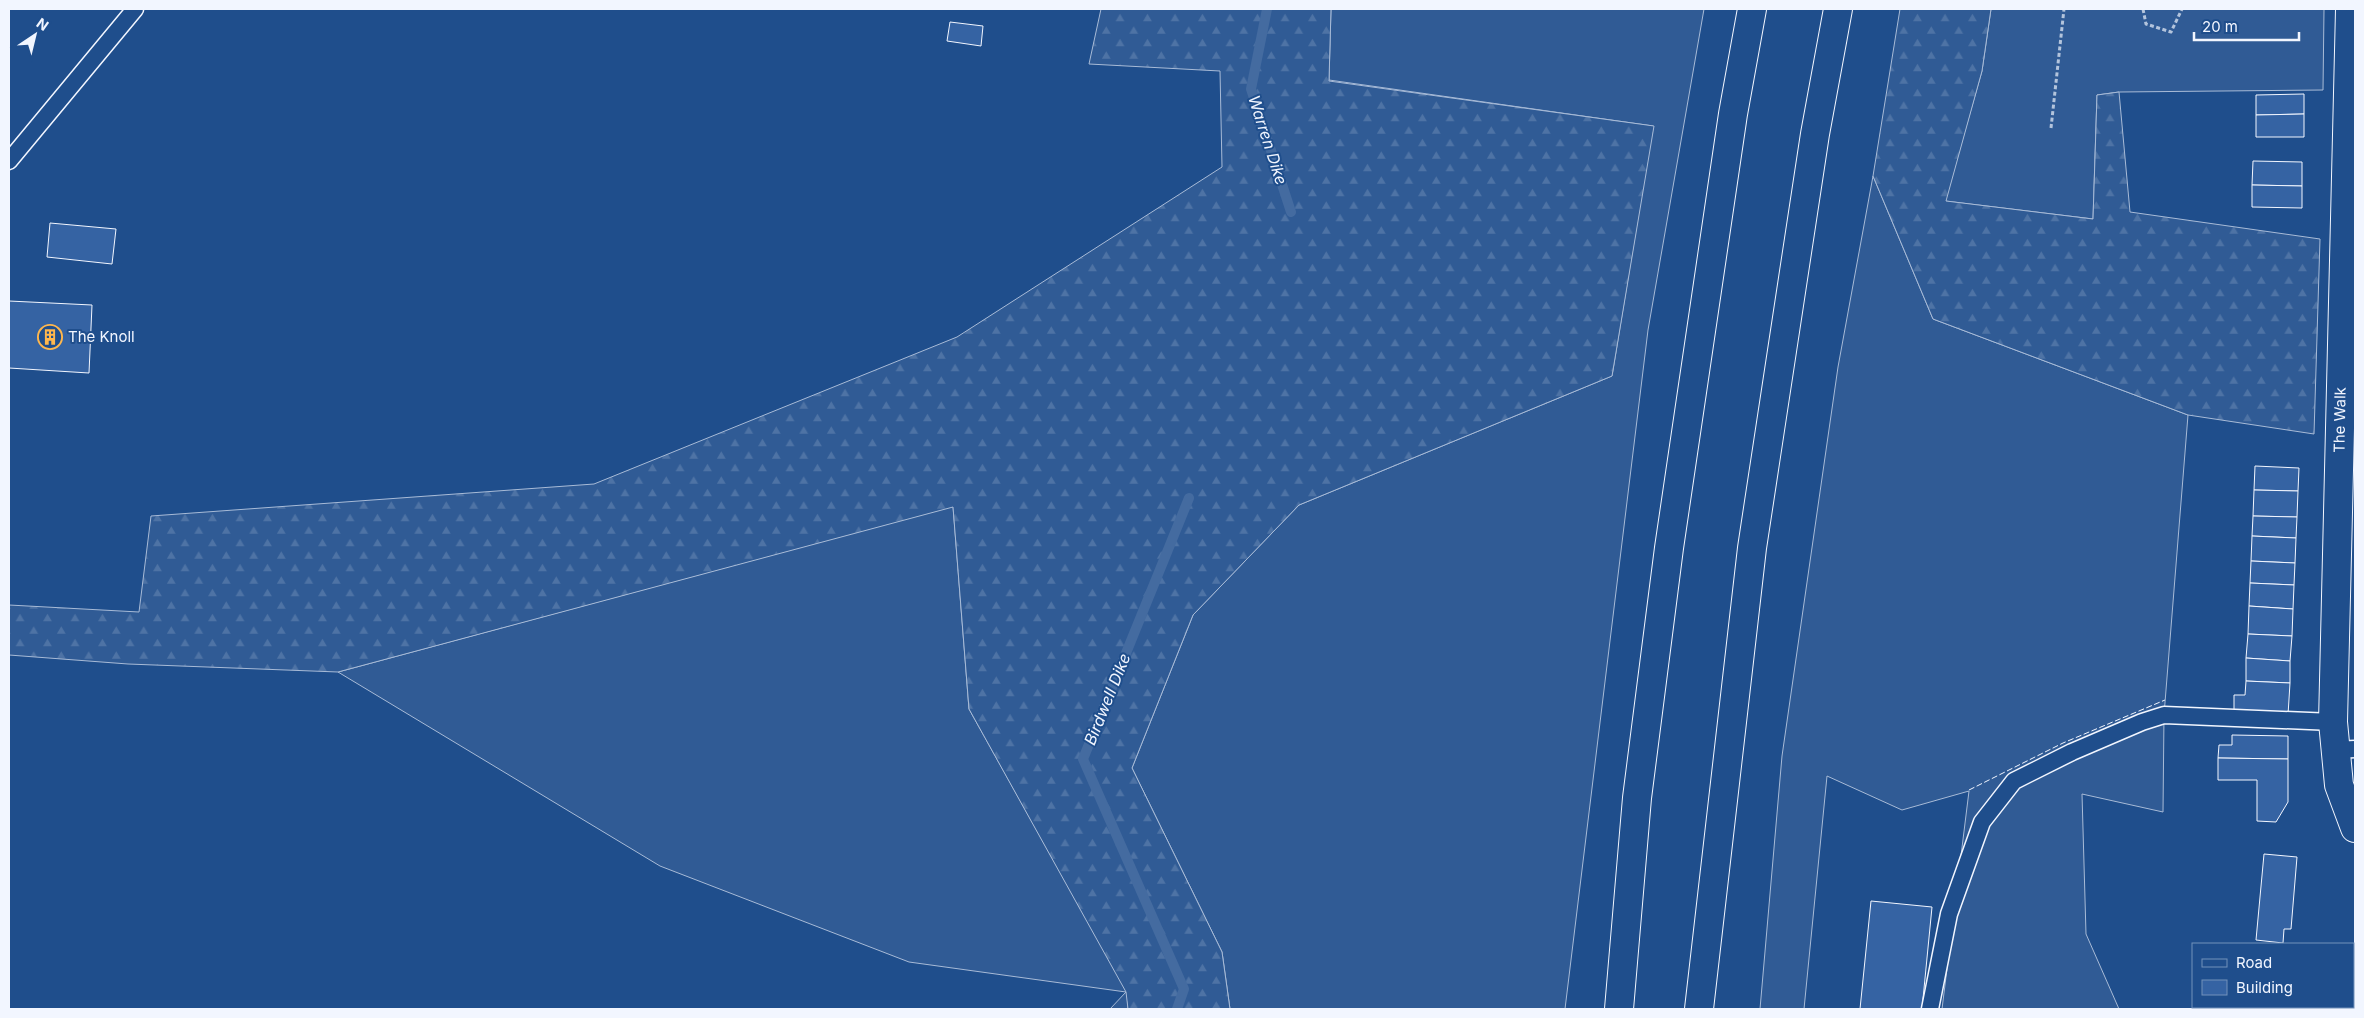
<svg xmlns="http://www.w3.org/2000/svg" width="2364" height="1018" viewBox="0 0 2364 1018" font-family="Inter,sans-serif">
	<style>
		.built { fill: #305b95; stroke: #a8bbd7 }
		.forest { fill: url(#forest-firs); stroke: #a8bbd7 }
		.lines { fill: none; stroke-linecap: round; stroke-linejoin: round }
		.stream { stroke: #446ba0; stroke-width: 10 }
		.building { fill: #3563a3; stroke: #f2f6ff }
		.lane-casing { stroke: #f2f6ff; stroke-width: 19 }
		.secondary-casing { stroke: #f2f6ff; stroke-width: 30 }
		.highway-casing { stroke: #f2f6ff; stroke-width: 30 }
		.path { stroke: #b3c4dc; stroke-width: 3; stroke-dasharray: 4 2.5; stroke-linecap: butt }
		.lane { stroke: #1f4e8c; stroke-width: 16 }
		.secondary { stroke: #1f4e8c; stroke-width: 28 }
		.highway { stroke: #1f4e8c; stroke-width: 28 }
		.fence { stroke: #f2f6ff; stroke-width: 1; stroke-dasharray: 6 2.5; stroke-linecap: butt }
		.labels { text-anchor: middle; stroke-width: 4; stroke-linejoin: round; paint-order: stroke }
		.poi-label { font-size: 15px; fill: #f2f6ff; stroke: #1f4e8c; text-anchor: start }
		.street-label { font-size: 15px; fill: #f2f6ff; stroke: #1f4e8c }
		.water-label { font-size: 16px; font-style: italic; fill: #f2f6ff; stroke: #1f4e8c }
	</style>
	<defs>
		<pattern id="forest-firs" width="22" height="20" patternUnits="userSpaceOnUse" patternTransform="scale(1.25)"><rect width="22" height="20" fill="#305b95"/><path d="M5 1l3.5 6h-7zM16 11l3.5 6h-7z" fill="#4e73a5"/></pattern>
	</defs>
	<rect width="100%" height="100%" fill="#1f4e8c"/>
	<g class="built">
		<path d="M1331,9H1704L1648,330L1565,1009H1230L1222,952L1132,768L1193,615L1299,505L1612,376L1653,126L1329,80Z"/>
		<path d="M1991,9H2324L2323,90L2119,92L2097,95L2093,219L1945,201L1982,71Z"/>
		<path d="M1873,176L1933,319L2188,415L2164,715L2163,812L2082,794L2086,934L2119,1009H1942L1969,791L1902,810L1827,776L1804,1009H1760L1782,756L1838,367Z"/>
		<path d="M953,506L969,709L1127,992L1128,1009H1110L1126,992L909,962L660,866L338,672Z"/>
	</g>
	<g class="forest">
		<path d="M1101,9H1331L1329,81L1654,126L1612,376L1299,505L1193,615L1132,768L1222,952L1230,1009H1128L1126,992L969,709L953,507L338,672L128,664L9,655V605L139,612L151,516L594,484L957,337L1222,167L1220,71L1089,64Z"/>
		<path d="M1900,9H1991L1982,71L1946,201L2093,219L2097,95L2119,92L2130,212L2320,239L2314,434L2188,415L1933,319L1873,176Z"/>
	</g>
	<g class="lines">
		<g class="stream">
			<path d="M1267,9L1251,89L1291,212"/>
			<path d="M1177,1009L1184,989L1083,759L1189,498"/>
		</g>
	</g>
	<g class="building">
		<path d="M950,22L983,26L981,46L947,41Z"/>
		<path d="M2304,94V114L2256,115V95Z"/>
		<path d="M2304,114V137H2256V115Z"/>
		<path d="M2253,161L2302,162V186L2252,185Z"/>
		<path d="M2252,185L2302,186V208L2252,207Z"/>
		<path d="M50,223L116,229L112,264L47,257Z"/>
		<path d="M9,301L92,305L89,373L9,368Z"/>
		<path d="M2255,466L2299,468L2298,491L2254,490Z"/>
		<path d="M2254,490L2298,491L2297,517L2253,516Z"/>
		<path d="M2253,516L2297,517L2296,538L2252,536Z"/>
		<path d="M2252,536L2296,538L2295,563L2251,561Z"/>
		<path d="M2251,561L2295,563L2294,585L2250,583Z"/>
		<path d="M2250,583L2294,585L2293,609L2249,606Z"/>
		<path d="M2249,606L2293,609L2292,636L2248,634Z"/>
		<path d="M2248,634L2292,636L2290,661L2246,658Z"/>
		<path d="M2246,658L2290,661V683L2246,681Z"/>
		<path d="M2246,681L2290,683L2288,715L2234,713V695H2245Z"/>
		<path d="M2232,735L2288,736V759L2218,758L2219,745H2232Z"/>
		<path d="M2218,758L2288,759V802L2276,822L2257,821V780H2218Z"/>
		<path d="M2264,854L2297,857L2291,929H2284L2283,943L2256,940Z"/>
		<path d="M1871,901L1932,907L1922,1009H1860Z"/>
		<path d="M2355,946V971L2353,972V948Z"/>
		<path d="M2355,971V995L2353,997V972Z"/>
	</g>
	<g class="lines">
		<defs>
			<g id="lane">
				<path d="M9,161L135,9"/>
				<path d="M2335,750L2355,749"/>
				<path d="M1930,1009L1949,914L1982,822L2014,781L2072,752L2142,722L2164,715L2333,722"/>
			</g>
			<path id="secondary" d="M2350,9L2333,722L2339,785L2355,828"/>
			<g id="highway">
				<path d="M1619,1009L1637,798L1669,548L1733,114L1752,9"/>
				<path d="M1699,1009L1752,548L1815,134L1838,9"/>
			</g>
		</defs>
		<use href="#lane" class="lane-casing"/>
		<use href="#secondary" class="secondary-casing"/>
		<use href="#highway" class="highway-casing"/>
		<g class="path">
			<path d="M2143,9L2146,24L2171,32L2182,9"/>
			<path d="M2051,128L2064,9"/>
		</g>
		<use href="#lane" class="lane"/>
		<use href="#secondary" class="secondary"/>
		<use href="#highway" class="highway"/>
		<path class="fence" d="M1969,790L2063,743L2165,700"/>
	</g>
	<defs>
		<symbol id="building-ring" viewBox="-11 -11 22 22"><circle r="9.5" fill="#1f4e8c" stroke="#ffb74d" stroke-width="1.5"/><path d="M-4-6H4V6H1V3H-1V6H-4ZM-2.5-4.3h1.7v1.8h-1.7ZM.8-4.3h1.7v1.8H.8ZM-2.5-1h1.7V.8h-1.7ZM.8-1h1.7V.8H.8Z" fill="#ffb74d"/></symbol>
	</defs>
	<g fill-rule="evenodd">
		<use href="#building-ring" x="36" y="323" width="28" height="28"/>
	</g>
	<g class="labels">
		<g class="poi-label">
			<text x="68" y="342">The Knoll</text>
		</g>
		<g class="street-label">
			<text transform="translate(2340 420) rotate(-89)" y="5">The Walk</text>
		</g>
		<g class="water-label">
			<text transform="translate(1268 140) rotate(72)" y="6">Warren Dike</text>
			<text transform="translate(1107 699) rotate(-68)" y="6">Birdwell Dike</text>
		</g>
	</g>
	<rect width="2364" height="1018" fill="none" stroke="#f2f6ff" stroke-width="20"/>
	<rect x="2192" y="943" width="162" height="65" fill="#1f4e8c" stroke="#7391ba"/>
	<rect x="2202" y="959" width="25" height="8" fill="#1f4e8c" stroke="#7391ba"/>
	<text x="2236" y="968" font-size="15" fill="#f2f6ff">Road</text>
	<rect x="2202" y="980" width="25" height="15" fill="#3563a3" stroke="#7391ba"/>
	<text x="2236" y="993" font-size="15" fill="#f2f6ff">Building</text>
	<g transform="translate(35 35) rotate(35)" stroke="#1f4e8c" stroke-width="4" paint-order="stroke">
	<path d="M0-4L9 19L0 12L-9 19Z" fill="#f2f6ff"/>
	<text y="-8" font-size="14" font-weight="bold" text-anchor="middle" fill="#f2f6ff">N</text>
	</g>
	<path d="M2194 32v8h105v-8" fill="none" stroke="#f2f6ff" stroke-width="2.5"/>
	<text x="2202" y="32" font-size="15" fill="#f2f6ff" stroke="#1f4e8c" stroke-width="4" paint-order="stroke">20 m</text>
</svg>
